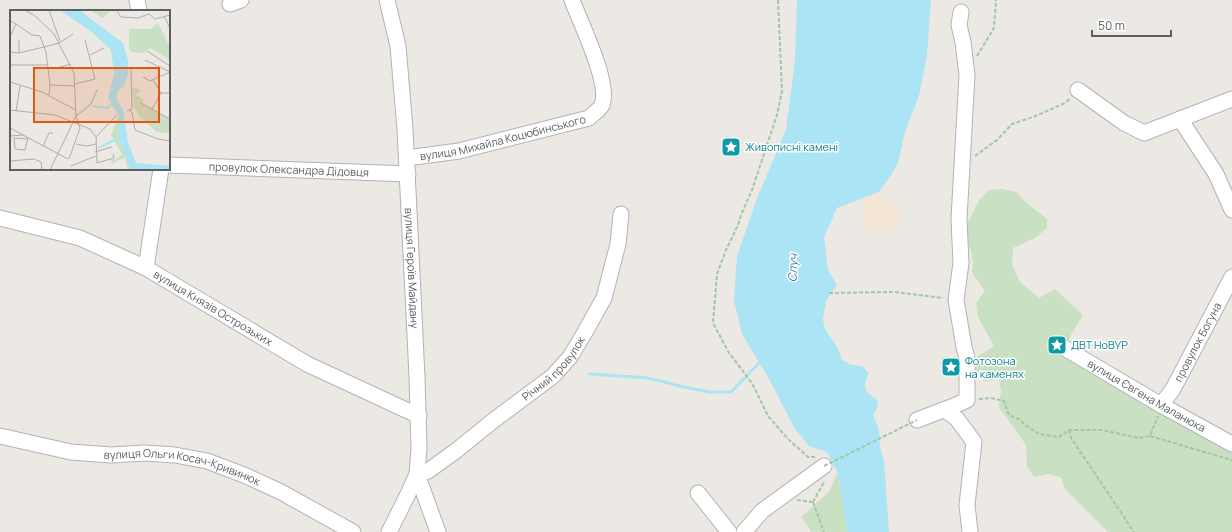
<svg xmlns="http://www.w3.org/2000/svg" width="1232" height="532" viewBox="0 0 1232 532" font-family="Manrope,sans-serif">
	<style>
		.green { fill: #c9e1c2 }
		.sand { fill: #f5e7d5 }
		.water { fill: #abe4f4 }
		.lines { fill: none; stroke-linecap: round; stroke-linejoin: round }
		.stream { stroke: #abe4f4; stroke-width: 3 }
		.minor-casing { stroke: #b0b4b7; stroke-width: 17 }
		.path { stroke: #a1c8a3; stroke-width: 2; stroke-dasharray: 4 2; stroke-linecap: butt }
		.minor { stroke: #fff; stroke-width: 15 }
		.path-bridge { stroke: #a1c8a3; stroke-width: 2; stroke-dasharray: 4 2; stroke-linecap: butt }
		.labels { text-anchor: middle; stroke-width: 3; stroke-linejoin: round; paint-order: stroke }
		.street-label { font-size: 11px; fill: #5b6062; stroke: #fff }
		.culture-label { font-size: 11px; fill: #0d838f; stroke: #fff; text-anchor: start }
		.water-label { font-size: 12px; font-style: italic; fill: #447c93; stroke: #fff }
		.inset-river { fill: none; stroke: #abe4f4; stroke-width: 2 }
		.inset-road { fill: none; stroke: #aeaeab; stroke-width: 1 }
		.view { fill: #e15910; fill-opacity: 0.15; stroke: #e15910; stroke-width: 2 }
		.inset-edge { fill: none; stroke: #5b6062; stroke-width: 2 }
	</style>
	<rect width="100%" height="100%" fill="#ece8e3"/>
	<g class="green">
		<path d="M1002,189L1016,192L1030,206L1047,219V228L1035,238L1013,248L1012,264L1020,282L1039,298L1055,289L1083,315L1072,333L1062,354L1232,445V532H1108L1064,488L1062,478L1049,474L1034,477L1027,466L1026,445L999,407L1001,391L999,380L984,381L974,367L977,357L994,346L978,317L976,303L985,291L972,273L973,262L971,251L966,239L965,228L980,199L989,190Z"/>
		<path d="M838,472L847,532H812L801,517L829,492Z"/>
	</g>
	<path class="sand" d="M879,192L886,200L899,203V223L892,235L872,231L861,226L865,197Z"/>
	<path class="water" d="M797,0H931L927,55L919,96L905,132L898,163L891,175L879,192L837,208L824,237L828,270L837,285L826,301L823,318L824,327L838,349L842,360L851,365L862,366L869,373C861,386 865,393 878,400L877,409L873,414L879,430L880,447L884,460L889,532H847L838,472L835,468L827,452L809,446L794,427L768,377L742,334L734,300L737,256L758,196L786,130L795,60Z"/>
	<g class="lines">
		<path class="stream" d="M589,374L648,378L684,387L709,392H731L762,360"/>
		<defs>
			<g id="minor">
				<path d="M137,0L139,11"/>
				<path id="s1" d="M387,0L398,46L405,129L417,377L419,449L417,474L408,494L389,532"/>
				<path d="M230,4L241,0"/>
				<path d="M1078,90L1124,123L1144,133L1232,99"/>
				<path d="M1180,119L1216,174L1232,210"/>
				<path id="s2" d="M407,158L459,151L589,118C592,114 600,110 602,105C611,84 580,22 572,0"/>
				<path id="s3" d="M169,165L408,174"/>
				<path id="s4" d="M0,218L80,238L146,268L307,364L419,416"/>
				<path d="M146,268L161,169"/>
				<path id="s5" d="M1061,346L1161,405L1232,444"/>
				<path id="s6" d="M1161,405L1173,389L1232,277"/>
				<path d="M945,410L957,419L974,442L967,505L970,532"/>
				<path d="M917,420L954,406L967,400V358L964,347L956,300L961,263L959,219L967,75L963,42L959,25L961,12"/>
				<path id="s7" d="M0,436L71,452L111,455L145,453L175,455L207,461L244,475L281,492L353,532"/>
				<path d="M698,493L729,532"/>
				<path id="s8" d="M438,532L417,474L428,471L457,450L494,420L553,376L570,357L585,332L604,298L618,244L621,214"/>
				<path d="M744,532L762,511L824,466"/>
			</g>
		</defs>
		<use href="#minor" class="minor-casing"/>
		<g class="path">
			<path d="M778,0L782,91L777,115L752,190L741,215L738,225L726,250L717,274L713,323L729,353L752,383L768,416L788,439L808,457H815"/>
			<path d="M977,56L994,28L996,0"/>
			<path d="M975,156L997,140L1012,124L1033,117L1063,104L1071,98"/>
			<path d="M829,293L895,292L943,298"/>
			<path d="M979,399L991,398L1004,401L1009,415L1019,419L1025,425L1039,434L1059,437L1069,430H1102L1139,438L1150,436L1158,416"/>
			<path d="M1069,430L1071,438L1134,532"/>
			<path d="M1150,436L1232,460"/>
			<path d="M797,500L812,502"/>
			<path d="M813,502L824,482"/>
			<path d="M813,502L824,532"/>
		</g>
		<use href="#minor" class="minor"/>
		<path class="path-bridge" d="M824,466L917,420"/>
	</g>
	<defs>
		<symbol id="sight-square" viewBox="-11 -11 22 22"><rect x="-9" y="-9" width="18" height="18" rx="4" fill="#0f9aa8" stroke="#fff"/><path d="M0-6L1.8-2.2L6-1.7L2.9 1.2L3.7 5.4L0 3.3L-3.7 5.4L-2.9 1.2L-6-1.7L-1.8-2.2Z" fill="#fff"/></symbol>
	</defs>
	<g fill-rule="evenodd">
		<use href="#sight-square" x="720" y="136" width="22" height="22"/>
		<use href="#sight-square" x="1046" y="334" width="22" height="22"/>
		<use href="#sight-square" x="940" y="356" width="22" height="22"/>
	</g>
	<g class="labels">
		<g class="street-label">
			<text dy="4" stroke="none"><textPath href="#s2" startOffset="98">вулиця Михайла Коцюбинського</textPath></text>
			<text dy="4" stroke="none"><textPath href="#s3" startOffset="120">провулок Олександра Дідовця</textPath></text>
			<text dy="4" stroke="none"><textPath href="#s1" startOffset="270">вулиця Героїв Майдану</textPath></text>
			<text dy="4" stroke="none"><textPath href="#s4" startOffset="233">вулиця Князів Острозьких</textPath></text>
			<text dy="4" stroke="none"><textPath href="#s6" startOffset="73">провулок Богуна</textPath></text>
			<text dy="4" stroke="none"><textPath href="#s8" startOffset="236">Річний провулок</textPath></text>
			<text dy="4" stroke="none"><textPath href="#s5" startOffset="99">вулиця Євгена Маланюка</textPath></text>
			<text dy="4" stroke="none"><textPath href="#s7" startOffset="186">вулиця Ольги Косач-Кривинюк</textPath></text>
		</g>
		<g class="culture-label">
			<text x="745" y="151">Живописні камені</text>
			<text x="1071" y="349">ДВТ НоВУР</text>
			<text x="965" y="365">Фотозона<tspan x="965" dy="13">на каменях</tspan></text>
		</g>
		<g class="water-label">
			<text transform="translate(793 268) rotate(-88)" y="4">Случ</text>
		</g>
	</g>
	<g transform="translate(10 10)">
		<rect width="160" height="160" fill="#ece8e3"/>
		<path d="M80,0H101V1L92,8ZM148,13L160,37V50L140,38L134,43L122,42L119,39V19H141ZM124,77L130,80L126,85L134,90L132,94L160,109V123L147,122L129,106L123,95L124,93L122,81ZM109,106V131L122,160H118L115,148L104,152V155L100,150L107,149L112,144L101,125Z" fill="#c9e1c2"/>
		<path d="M50,0H69L113,33L118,50V64L114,76L107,82V90L113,99L118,133L126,153L160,156V160L121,159L109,131V106L98,88L104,64L101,40L82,22Z" fill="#abe4f4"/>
		<path class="inset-river" d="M83,96L98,98L101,94M88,138L109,128"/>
		<path class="inset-road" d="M14,0L24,5L44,24L64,63L66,106L40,160M39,0L50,31M106,0L111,7L128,8L139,4L145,9L160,5M154,6L160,18M0,10L22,25L30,26L36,42L40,75L39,85M0,27L6,14M9,30V43M137,41L160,56M0,42L9,43L34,37L49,33L63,24M80,45L94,38M135,50L160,62M0,55H37M47,58L61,54M133,67L140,71L160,62M143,70L151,83M0,72L32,82L66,100M65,74L85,69L75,30M40,75L65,76M131,93L160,109M142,99L151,83H160M0,100L45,105L80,119L86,127L87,153L104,148L103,144M120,100L122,103L125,120L148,129L160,131M6,101L10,76M117,101L122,99L121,59M0,118L13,125M0,126L13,125L58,149M86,127L107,105M18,129L4,128L5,139L15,140L18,128M66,134L77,136L86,134M33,136L39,123H43M85,142L102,137M59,149L70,118L66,106L81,94L87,80M0,151L24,149L31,152L32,160M61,156L86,146"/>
		<path class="view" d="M24,58H149V112H24Z"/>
		<rect width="160" height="160" class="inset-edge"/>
	</g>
	<path d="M1092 30v6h79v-6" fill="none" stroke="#5b6062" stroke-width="2"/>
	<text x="1098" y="30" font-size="12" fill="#5b6062" stroke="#ffffff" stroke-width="3" paint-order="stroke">50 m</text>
</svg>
